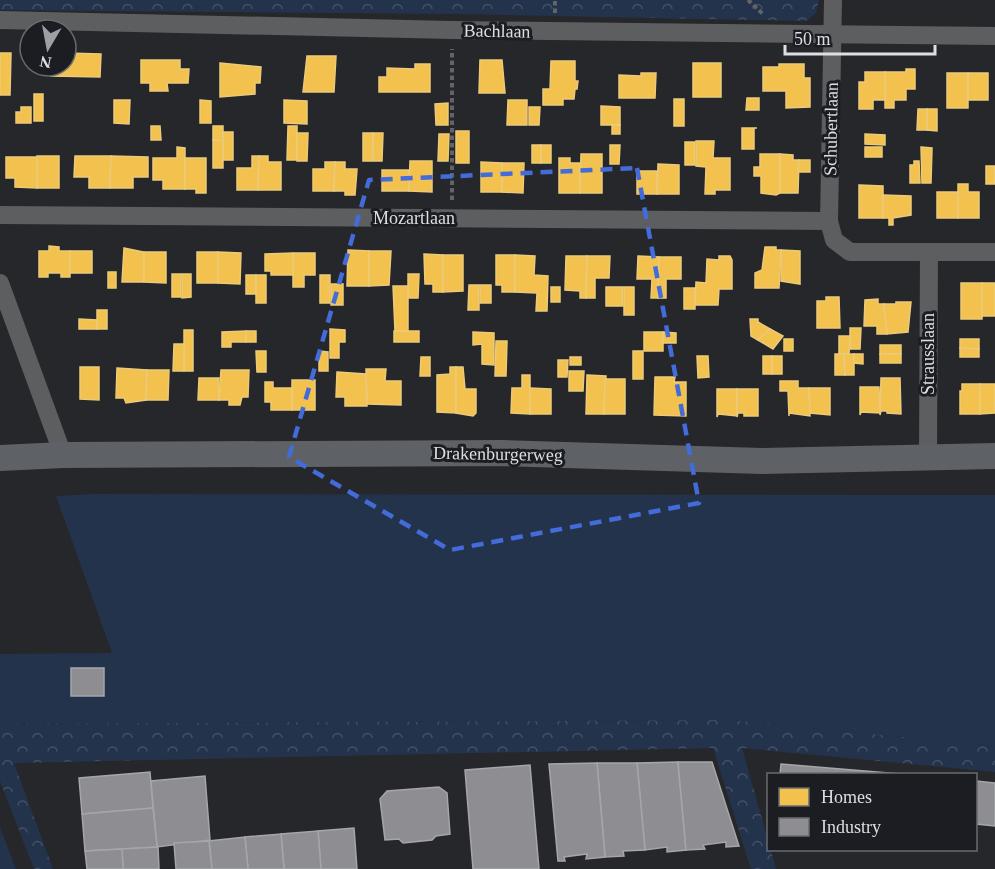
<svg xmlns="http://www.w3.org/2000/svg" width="995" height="869" viewBox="0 0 995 869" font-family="Georgia,serif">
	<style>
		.green { fill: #24334c }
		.forest { fill: url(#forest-crowns) }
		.homes { fill: #f2c14e; stroke: #ecca7a; stroke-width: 1.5 }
		.industry { fill: #8d8d92; stroke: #a5a6aa; stroke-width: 1.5 }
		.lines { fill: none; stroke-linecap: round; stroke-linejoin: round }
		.path { stroke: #626366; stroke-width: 4; stroke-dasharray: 4.5 3; stroke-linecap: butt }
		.minor { stroke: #5c5e60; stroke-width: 18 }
		.secondary { stroke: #5e6166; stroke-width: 26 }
		.marked { fill: none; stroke: #436bda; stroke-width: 4.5; stroke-dasharray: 12 8; stroke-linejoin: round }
		.labels { text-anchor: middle; stroke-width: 6; stroke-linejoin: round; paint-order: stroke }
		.street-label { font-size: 18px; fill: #dddfe2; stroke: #1b1d22 }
	</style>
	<defs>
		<pattern id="forest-crowns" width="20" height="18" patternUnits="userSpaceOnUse" patternTransform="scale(1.5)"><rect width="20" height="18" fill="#24334c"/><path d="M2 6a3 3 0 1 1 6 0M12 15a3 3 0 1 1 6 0" fill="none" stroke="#435066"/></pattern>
	</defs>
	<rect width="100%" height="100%" fill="#25272a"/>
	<g class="green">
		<path d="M91,494L995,495V746L730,720L0,724V654L112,653L56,496Z"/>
		<path d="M0,827L16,869H0Z"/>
	</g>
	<g class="forest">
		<path d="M0,0H819L816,13L806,21L457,14L0,10Z"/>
		<path d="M730,720L995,746V772L742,748L776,869H751L713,748L14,763L53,869H34L0,781V724Z"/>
	</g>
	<g class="homes">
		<path d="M0,53H11L10,95H0Z"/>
		<path d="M66,53L101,54L100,77L51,76L52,66H66Z"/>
		<path d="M307,56H336L334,92H303Z"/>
		<path d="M141,60H180V69H189L188,83H167L168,91H150V83H141Z"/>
		<path d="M480,60H502L505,93H479Z"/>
		<path d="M551,61H575V81H578L577,89H575L574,99H563V105H543V89H550Z"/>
		<path d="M220,63L261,67L260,83H255V94L220,97Z"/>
		<rect x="693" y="63" width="28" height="34"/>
		<path d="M415,64H430V92H379V77H387V68L415,69Z"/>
		<path d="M779,64H804V78H810V107L786,108V91H763V67H779Z"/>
		<path d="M906,69H915V89H906V100H894V108H885V72H906Z"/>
		<path d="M865,72H885V100H873V109H859V82H865Z"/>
		<path d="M641,73H656L655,98H619V75L641,76Z"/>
		<rect x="947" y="73" width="21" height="35"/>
		<rect x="968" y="73" width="20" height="27"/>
		<rect x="34" y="94" width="9" height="27"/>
		<path d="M747,98H759V110H746Z"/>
		<rect x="674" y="99" width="10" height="27"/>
		<path d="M114,100H130L129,124L114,123Z"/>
		<path d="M200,100L211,101V123H200Z"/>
		<path d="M284,100L307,101V124L284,123Z"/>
		<path d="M508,100H527V125H507Z"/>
		<path d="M448,103V125H436L435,104Z"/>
		<path d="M601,106L620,107V125H601Z"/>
		<path d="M21,107H31V123H16V112H21Z"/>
		<path d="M529,107H540L539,125H529Z"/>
		<path d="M918,109H927V130H917Z"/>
		<path d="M927,109H937V131L927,130Z"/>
		<rect x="612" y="125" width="8" height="9"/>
		<path d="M151,126H160L161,140H151Z"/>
		<path d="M213,126H223V141L213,140Z"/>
		<path d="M288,126H297V160H287Z"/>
		<path d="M742,128H757H754V149H742Z"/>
		<rect x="456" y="131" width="13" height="32"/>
		<rect x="223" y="132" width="10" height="28"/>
		<path d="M297,133H308L307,161H297Z"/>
		<path d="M363,133H373L372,161H363Z"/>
		<path d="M373,133H383L382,161H373Z"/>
		<path d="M439,134H449L448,161H438Z"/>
		<path d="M865,134L885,135V145L865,144Z"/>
		<path d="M213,140L223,141V168H213Z"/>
		<path d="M696,141H714L713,158H730V190H715V194H705L706,167L696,166Z"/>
		<rect x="685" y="142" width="10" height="23"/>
		<rect x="532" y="145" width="9" height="18"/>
		<rect x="541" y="145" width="10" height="18"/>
		<path d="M610,145H620L619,164H610Z"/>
		<path d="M177,147L185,148V189H163V180H153V158H177Z"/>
		<rect x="865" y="147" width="17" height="10"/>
		<path d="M921,147L932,148L931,183H922Z"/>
		<path d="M581,154H602V193H580Z"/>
		<path d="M760,154H780V193L776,195L761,193V176H754V167H760Z"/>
		<path d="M780,154L793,155V160H799L798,193H780Z"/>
		<rect x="37" y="156" width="22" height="32"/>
		<path d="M75,156H111L110,188H89V177H74Z"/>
		<path d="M111,156L148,157V177H133V188H110Z"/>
		<path d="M252,156H259L258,190H237V168H252Z"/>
		<path d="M259,156H268V162H281V190H258Z"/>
		<path d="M6,157H37V188L15,187V178H6Z"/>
		<path d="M185,158H206V193H196V189H185Z"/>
		<path d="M559,158H570V163H580V193H559Z"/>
		<path d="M799,160H810V172H798Z"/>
		<path d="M410,161H432V192L409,191Z"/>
		<path d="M914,161H919L920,183H910V165H914Z"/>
		<path d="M325,162H335L334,191H313V169H325Z"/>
		<path d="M335,162H345V169H357L355,195H345V191H334Z"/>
		<path d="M481,162L502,163V192H481Z"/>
		<path d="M502,163H524L523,193L502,192Z"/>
		<path d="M658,164L679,165V194H657Z"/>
		<rect x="986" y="166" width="9" height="18"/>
		<rect x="382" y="170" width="27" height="21"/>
		<rect x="637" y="171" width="20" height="23"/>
		<path d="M958,184H968V192H979V218H958Z"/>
		<path d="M859,185L883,186V218H859Z"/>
		<rect x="937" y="192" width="21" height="26"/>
		<path d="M883,195L911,196V215L893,218V225H889V218H883Z"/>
		<path d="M49,246L59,247V251H70V277H61V273H48V277H39V251H49Z"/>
		<path d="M765,247H776V250H781L779,288H755V273L762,270Z"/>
		<path d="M124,248L144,252V282H122Z"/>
		<path d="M348,250L369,251V286H347Z"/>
		<path d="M781,250L800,251V284L781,281Z"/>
		<rect x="70" y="251" width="22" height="22"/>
		<path d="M369,251H391L389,285L369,286Z"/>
		<path d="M144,252H166V283L144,282Z"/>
		<rect x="197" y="252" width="21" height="31"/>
		<path d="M218,252L241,253L240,284L218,283Z"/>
		<path d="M293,253H315V275H304V287H293Z"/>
		<path d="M293,253V275H271V271H265V254Z"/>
		<path d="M424,254L443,255V292H433V284H425Z"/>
		<path d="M443,255H463V291L443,292Z"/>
		<path d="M496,255H515V292H502V285H496Z"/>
		<path d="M515,255L535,256L534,275L548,276L547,311H536L537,293L515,292Z"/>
		<path d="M566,256H587L586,298H580V291L565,290Z"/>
		<path d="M587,256H610L609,278H595V298H586Z"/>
		<path d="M638,256L659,257L658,298H651L652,279H637Z"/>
		<path d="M719,256H730L732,260V289H719L718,305H695L696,282L706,283L707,259L719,260Z"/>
		<path d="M659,257H681V279H666V298H658Z"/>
		<rect x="108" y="272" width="8" height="16"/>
		<rect x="172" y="274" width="9" height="23"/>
		<path d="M182,274H191V297L182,298Z"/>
		<path d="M408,274H419L418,298H408Z"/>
		<rect x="246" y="275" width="10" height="19"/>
		<rect x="256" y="275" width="10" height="28"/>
		<rect x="320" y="275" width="10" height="28"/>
		<rect x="961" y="283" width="21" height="36"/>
		<rect x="982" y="283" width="13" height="33"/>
		<rect x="331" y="284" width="12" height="21"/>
		<path d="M469,285H479V310H468Z"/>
		<rect x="480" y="285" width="11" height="18"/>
		<path d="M393,286H408V331H395Z"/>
		<rect x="551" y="287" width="9" height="15"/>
		<rect x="606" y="287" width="17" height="19"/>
		<rect x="624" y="287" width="10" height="28"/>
		<rect x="684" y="288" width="11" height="21"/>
		<path d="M826,297H839L840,328H817V301H826Z"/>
		<path d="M878,299V304H884V312H887V334H877V326H864L865,300Z"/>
		<path d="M896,302H911L908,332L887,334L884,304H896Z"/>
		<rect x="97" y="310" width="10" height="19"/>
		<path d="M79,319L97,320V329H79Z"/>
		<path d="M750,319H758V322L770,329L758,340L751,336Z"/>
		<path d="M850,328H861L860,349H850Z"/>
		<path d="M330,329L345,330V342H339V358H330Z"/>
		<path d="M770,329L783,336L773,349L758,340Z"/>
		<rect x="184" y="330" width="9" height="41"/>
		<path d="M246,331V342H231V347H222V332Z"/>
		<rect x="246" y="331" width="10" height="11"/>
		<rect x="394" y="331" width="25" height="11"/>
		<path d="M473,332L494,333V365L482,364V344L473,345Z"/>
		<rect x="644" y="332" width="19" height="19"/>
		<path d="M663,332L676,333V343H663Z"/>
		<path d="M839,336H850L849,354H839Z"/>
		<rect x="784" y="339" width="9" height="12"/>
		<path d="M960,339H979V349L960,348Z"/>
		<path d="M496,341H507L506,376H495Z"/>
		<path d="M174,344H184V371H173Z"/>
		<rect x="880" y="345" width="21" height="9"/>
		<path d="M960,348L979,349V357H960Z"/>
		<path d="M256,351H266V372H257Z"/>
		<path d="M319,351L328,352V371H319Z"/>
		<rect x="633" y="351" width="10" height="28"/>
		<path d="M835,354H844L845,375H835Z"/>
		<path d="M844,354H854V375H845Z"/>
		<path d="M854,354H863V364L854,363Z"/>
		<rect x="880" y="354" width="21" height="9"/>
		<path d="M697,356H708L709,377L698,378Z"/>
		<rect x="763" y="356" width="9" height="18"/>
		<rect x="772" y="356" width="10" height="18"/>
		<path d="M421,357H430V376H420Z"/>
		<rect x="570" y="357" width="11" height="8"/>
		<path d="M558,360H568L567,377H558Z"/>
		<path d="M80,367H99V400L80,399Z"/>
		<path d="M450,367H456V413L437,412V375L450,374Z"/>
		<path d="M456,367H463L465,389H476V413L473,416L456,413Z"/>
		<path d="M117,368L147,370L146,400L126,403L124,398H116Z"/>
		<path d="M366,369H386L385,381H401V405L367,404Z"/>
		<path d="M147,370H169L168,400H146Z"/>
		<path d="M221,370H249L248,397H242L240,405H229V400H219Z"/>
		<path d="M569,371H584L583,391H569Z"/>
		<path d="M337,372L366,374L367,406H345V397H336Z"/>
		<path d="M522,375H530V414L511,413L512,388H522Z"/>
		<path d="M587,375L606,376L604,414H586Z"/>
		<path d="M655,377H675L674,382H686V416L654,415Z"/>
		<path d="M199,378H219V400H198Z"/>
		<path d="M881,378H900L901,414L887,413V411H881L880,415Z"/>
		<path d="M605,379H625V414H604Z"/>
		<rect x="292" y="380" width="23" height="30"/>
		<path d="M780,381H798V388H809L810,416L789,413V416L788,391H780Z"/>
		<path d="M265,382H273V388H292V410H271V402H265Z"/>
		<path d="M962,384H980V414H960V391H962Z"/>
		<path d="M980,384H995V413L980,414Z"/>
		<path d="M860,387H879L880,413L861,412L860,415Z"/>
		<path d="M530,388L551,389V414H530Z"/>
		<path d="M809,388H830V415L810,413Z"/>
		<path d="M717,389H737V416L718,414L717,417Z"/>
		<path d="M737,389H758V416H744V413H738L737,417Z"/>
	</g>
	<g class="industry">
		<rect x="71" y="668" width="33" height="28"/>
		<path d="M678,762L686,850L667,852V847L645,850L637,763Z"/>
		<path d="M678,762H712L739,846L726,847V842L703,845L705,849L686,850Z"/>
		<path d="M597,763H637L645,850L623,851L624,856L605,857Z"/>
		<path d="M597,763L605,857L586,859L587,854L564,857L565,861H558L549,764Z"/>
		<path d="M781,764L901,774H780Z"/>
		<path d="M530,765L539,869H473L465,770Z"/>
		<path d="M150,772L153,808L82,814L79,778Z"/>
		<path d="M205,776L210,840L157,847L151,781Z"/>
		<path d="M976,781L995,783V826L976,824Z"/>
		<path d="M439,787L447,793L450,834L436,836L432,840L403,843L399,839L385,840L380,799L387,791Z"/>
		<path d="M153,808L157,847L85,851L82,814Z"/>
		<path d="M354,828L357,869H321L318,831Z"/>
		<path d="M318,831L321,869H284L281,834Z"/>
		<path d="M281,834L284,869H248L245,837Z"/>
		<path d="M245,837L248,869H212L209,841Z"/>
		<path d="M209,841L212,869H176L174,843Z"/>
		<path d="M158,847L159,869H123L122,849Z"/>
		<path d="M122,849L123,869H87L85,851Z"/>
	</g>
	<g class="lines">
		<g class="path">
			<path d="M748,0L764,15"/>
			<path d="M555,13V0"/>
			<path d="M452,200V49"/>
		</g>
		<g class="minor">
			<path d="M833,0L829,221L834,240L850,252H995"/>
			<path d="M0,20L452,30L995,36"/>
			<path d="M0,215L829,221"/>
			<path d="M0,283L63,455"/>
			<path d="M928,456L929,252"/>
		</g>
		<path class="secondary" d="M0,458L63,455L502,453L762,461L995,456"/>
	</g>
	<path class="marked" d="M637,168L699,503L450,550L289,457L369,180Z"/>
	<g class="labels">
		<g class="street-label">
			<text transform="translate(497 31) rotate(1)" y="6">Bachlaan</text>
			<text transform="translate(831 129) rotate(-89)" y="6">Schubertlaan</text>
			<text x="414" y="224">Mozartlaan</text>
			<text transform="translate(928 354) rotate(-90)" y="6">Strausslaan</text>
			<text transform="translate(498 454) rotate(1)" y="6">Drakenburgerweg</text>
		</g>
	</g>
	<rect x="767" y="773" width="210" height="78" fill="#1b1d22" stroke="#696b6f" stroke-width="1.5"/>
	<rect x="779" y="788" width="30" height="18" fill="#f2c14e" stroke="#696b6f" stroke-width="1.5"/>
	<text x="821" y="803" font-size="18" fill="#dddfe2">Homes</text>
	<rect x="779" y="818" width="30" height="18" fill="#8d8d92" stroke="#696b6f" stroke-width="1.5"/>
	<text x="821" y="833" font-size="18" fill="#dddfe2">Industry</text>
	<g transform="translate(48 48) rotate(190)"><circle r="28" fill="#1b1d22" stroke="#696b6f" stroke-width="1.5"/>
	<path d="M0-4.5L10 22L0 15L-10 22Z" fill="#9d9fa2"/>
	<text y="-9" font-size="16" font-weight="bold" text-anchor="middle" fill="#dddfe2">N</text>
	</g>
	<path d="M785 45v9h150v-9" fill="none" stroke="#dddfe2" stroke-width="3"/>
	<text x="794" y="45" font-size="18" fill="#dddfe2" stroke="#1b1d22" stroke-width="4.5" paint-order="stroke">50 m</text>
</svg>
